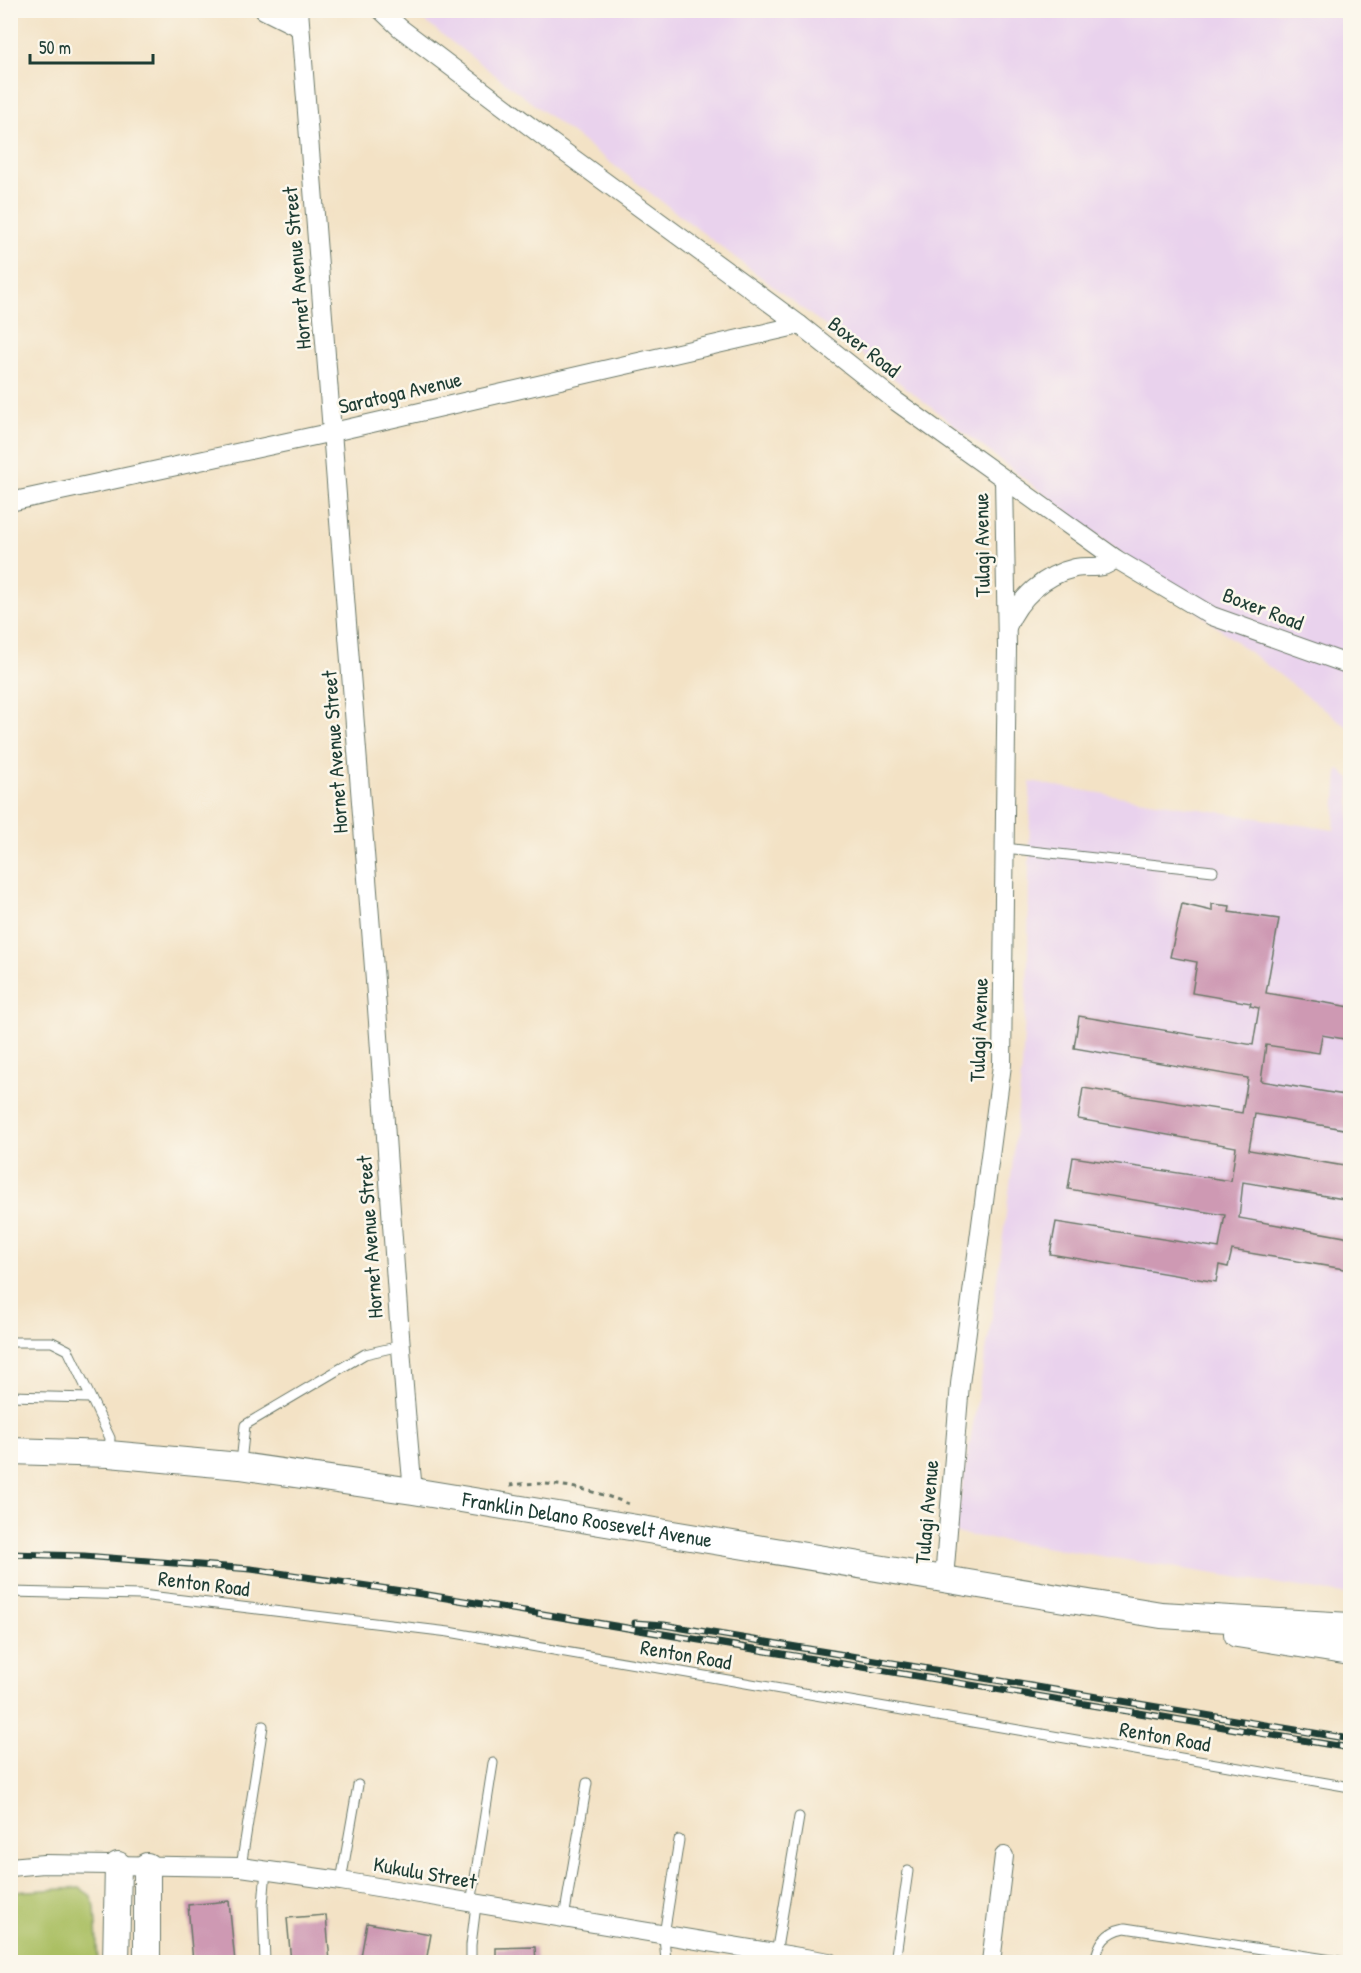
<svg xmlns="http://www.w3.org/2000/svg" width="1361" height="1973" viewBox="0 0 1361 1973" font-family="'Patrick Hand',sans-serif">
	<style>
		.built { fill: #e9d2ed }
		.green { fill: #abbf63; stroke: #657e4c; stroke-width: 1.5 }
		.building { fill: #ce99b3 }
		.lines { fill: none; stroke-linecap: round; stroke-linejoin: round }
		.lane-casing { stroke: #697767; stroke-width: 11 }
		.street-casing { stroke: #697767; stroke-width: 20 }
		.secondary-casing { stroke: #697767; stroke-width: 28 }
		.path { stroke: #697767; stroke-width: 3; stroke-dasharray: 4.5 4.5; stroke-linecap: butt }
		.lane { stroke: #fff; stroke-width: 9 }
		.street { stroke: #fff; stroke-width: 18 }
		.secondary { stroke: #fff; stroke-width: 26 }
		.rail-casing { stroke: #1f3d34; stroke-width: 7 }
		.rail { stroke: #fbf7ec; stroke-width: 4.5; stroke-dasharray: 14; stroke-linecap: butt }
		.labels { text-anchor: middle; stroke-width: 5; stroke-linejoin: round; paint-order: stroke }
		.street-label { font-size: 21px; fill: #1f3d34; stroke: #fbf7ec }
	</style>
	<rect width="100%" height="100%" fill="#fbf7ec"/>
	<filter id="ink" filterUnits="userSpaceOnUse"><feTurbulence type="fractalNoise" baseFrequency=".0167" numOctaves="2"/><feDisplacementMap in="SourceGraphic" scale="12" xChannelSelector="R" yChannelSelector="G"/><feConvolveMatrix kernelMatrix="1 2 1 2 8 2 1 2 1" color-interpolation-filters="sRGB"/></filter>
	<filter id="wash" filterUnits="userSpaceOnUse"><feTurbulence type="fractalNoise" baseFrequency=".008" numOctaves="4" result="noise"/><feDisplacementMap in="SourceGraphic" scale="24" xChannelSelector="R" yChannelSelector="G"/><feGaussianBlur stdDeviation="1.35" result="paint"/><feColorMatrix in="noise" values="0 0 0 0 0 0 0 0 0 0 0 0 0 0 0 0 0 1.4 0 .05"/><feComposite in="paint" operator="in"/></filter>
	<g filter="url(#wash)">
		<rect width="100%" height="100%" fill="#f3e2c5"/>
		<g class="built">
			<path d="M411,11H1350V729L824,325Z"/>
			<path d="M1338,769L1350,778V1595L954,1533L991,1322L1012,1170L1022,1067L1028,965L1030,782L1334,830Z"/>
		</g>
		<path class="green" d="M80,1888L90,1895L95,1907L98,1962H11V1892Z"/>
		<g id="blocks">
			<g class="building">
				<path d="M1182,904L1212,911V904L1230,906L1229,912L1279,919L1266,993L1350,1007V1040L1322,1035L1319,1053L1266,1045L1261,1081L1350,1096V1130L1255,1114L1249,1150L1350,1167V1200L1243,1182L1239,1218L1350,1238V1270L1232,1250L1228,1267L1219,1265L1216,1282L1050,1254L1056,1222L1219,1248L1225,1215L1068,1189L1073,1157L1231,1181L1236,1147L1078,1119L1083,1088L1242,1113L1248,1078L1074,1048L1079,1016L1253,1045L1259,1008L1250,1006L1251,1003L1192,993L1197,962L1170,957Z"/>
				<path d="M229,1901L235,1962H193L188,1905Z"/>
				<path d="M326,1915L330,1962H291L287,1918Z"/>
				<path d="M367,1923L431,1934L426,1962H360Z"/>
				<path d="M535,1947L536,1962H496V1948Z"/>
			</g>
		</g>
	</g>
	<g filter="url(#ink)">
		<use href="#blocks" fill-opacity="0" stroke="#697767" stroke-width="1.5"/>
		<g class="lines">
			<defs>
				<g id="lane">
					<path d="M1005,848L1213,871"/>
					<path d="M10,1342H52L68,1350L110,1438L109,1452"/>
					<path d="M10,1396L90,1398"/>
					<path d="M241,1463L245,1425L365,1354L400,1346"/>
					<path d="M10,1592L141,1595L449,1632L1350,1787"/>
					<path d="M241,1867L263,1726"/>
					<path d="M341,1881L358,1785"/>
					<path d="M471,1904L493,1763"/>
					<path d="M564,1918L587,1783"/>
					<path d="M776,1954L799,1817"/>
					<path d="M265,1962L263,1905L266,1870"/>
					<path d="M471,1962V1945L476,1905"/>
					<path d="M666,1962L664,1935L679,1840"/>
					<path d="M895,1962L908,1871"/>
					<path d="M1095,1962C1098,1944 1105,1932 1125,1928L1345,1962"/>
				</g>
				<g id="street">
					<path d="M264,10L300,28"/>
					<path d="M299,10C323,325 349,640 373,955C387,1134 396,1313 413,1491"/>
					<path d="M381,10L400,28L552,143L800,325L897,402L1116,559L1212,616L1350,665"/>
					<path d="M10,502L333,432L800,325"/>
					<path d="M1007,627C1019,598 1044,575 1075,568C1084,566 1095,568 1103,566C1107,565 1112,561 1116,559"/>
					<path d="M944,1579L960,1384L1002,1065L1007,647L1004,479"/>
					<path d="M10,1867L44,1864L241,1867L341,1881L829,1962"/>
					<path d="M991,1962L1004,1856"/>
				</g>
				<g id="secondary">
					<path id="s1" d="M10,1451L109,1454L240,1466L413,1491L1161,1615L1350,1626"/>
					<path d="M1237,1634L1350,1652"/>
					<path d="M116,1962L118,1865"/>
					<path d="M147,1962V1866"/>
				</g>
			</defs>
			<use href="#lane" class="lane-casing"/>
			<use href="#street" class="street-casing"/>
			<use href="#secondary" class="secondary-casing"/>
			<path class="path" d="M510,1485C551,1480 591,1489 629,1504"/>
			<use href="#lane" class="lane"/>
			<use href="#street" class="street"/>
			<use href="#secondary" class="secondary"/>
			<defs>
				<g id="rail">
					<path d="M10,1554L84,1556L251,1569L422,1594L1350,1748"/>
					<path d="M635,1623L664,1625L1350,1739"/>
				</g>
			</defs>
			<use href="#rail" class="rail-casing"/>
			<use href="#rail" class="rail"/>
		</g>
	</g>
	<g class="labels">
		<g class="street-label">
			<text transform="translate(297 268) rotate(-95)" y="7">Hornet Avenue Street</text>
			<text transform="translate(864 347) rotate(38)" y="7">Boxer Road</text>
			<text transform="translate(400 393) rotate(-13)" y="7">Saratoga Avenue</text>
			<text transform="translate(982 545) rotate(-91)" y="7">Tulagi Avenue</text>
			<text transform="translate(1263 609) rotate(21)" y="7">Boxer Road</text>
			<text transform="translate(335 752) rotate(-94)" y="7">Hornet Avenue Street</text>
			<text transform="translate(979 1030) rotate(-88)" y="7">Tulagi Avenue</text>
			<text transform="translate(370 1237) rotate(-94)" y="7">Hornet Avenue Street</text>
			<text transform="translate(927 1512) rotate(-85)" y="7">Tulagi Avenue</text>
			<text dy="7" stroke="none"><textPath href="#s1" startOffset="582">Franklin Delano Roosevelt Avenue</textPath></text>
			<text transform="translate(204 1584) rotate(7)" y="7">Renton Road</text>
			<text transform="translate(686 1655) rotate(10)" y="7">Renton Road</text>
			<text transform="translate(1165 1737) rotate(10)" y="7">Renton Road</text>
			<text transform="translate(425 1873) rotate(10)" y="7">Kukulu Street</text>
		</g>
	</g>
	<rect width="1361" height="1973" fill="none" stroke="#fbf7ec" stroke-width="36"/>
	<path d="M30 54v9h123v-9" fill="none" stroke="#1f3d34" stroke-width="3"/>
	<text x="39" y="54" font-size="18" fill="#1f3d34" stroke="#fbf7ec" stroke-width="4.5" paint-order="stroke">50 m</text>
</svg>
